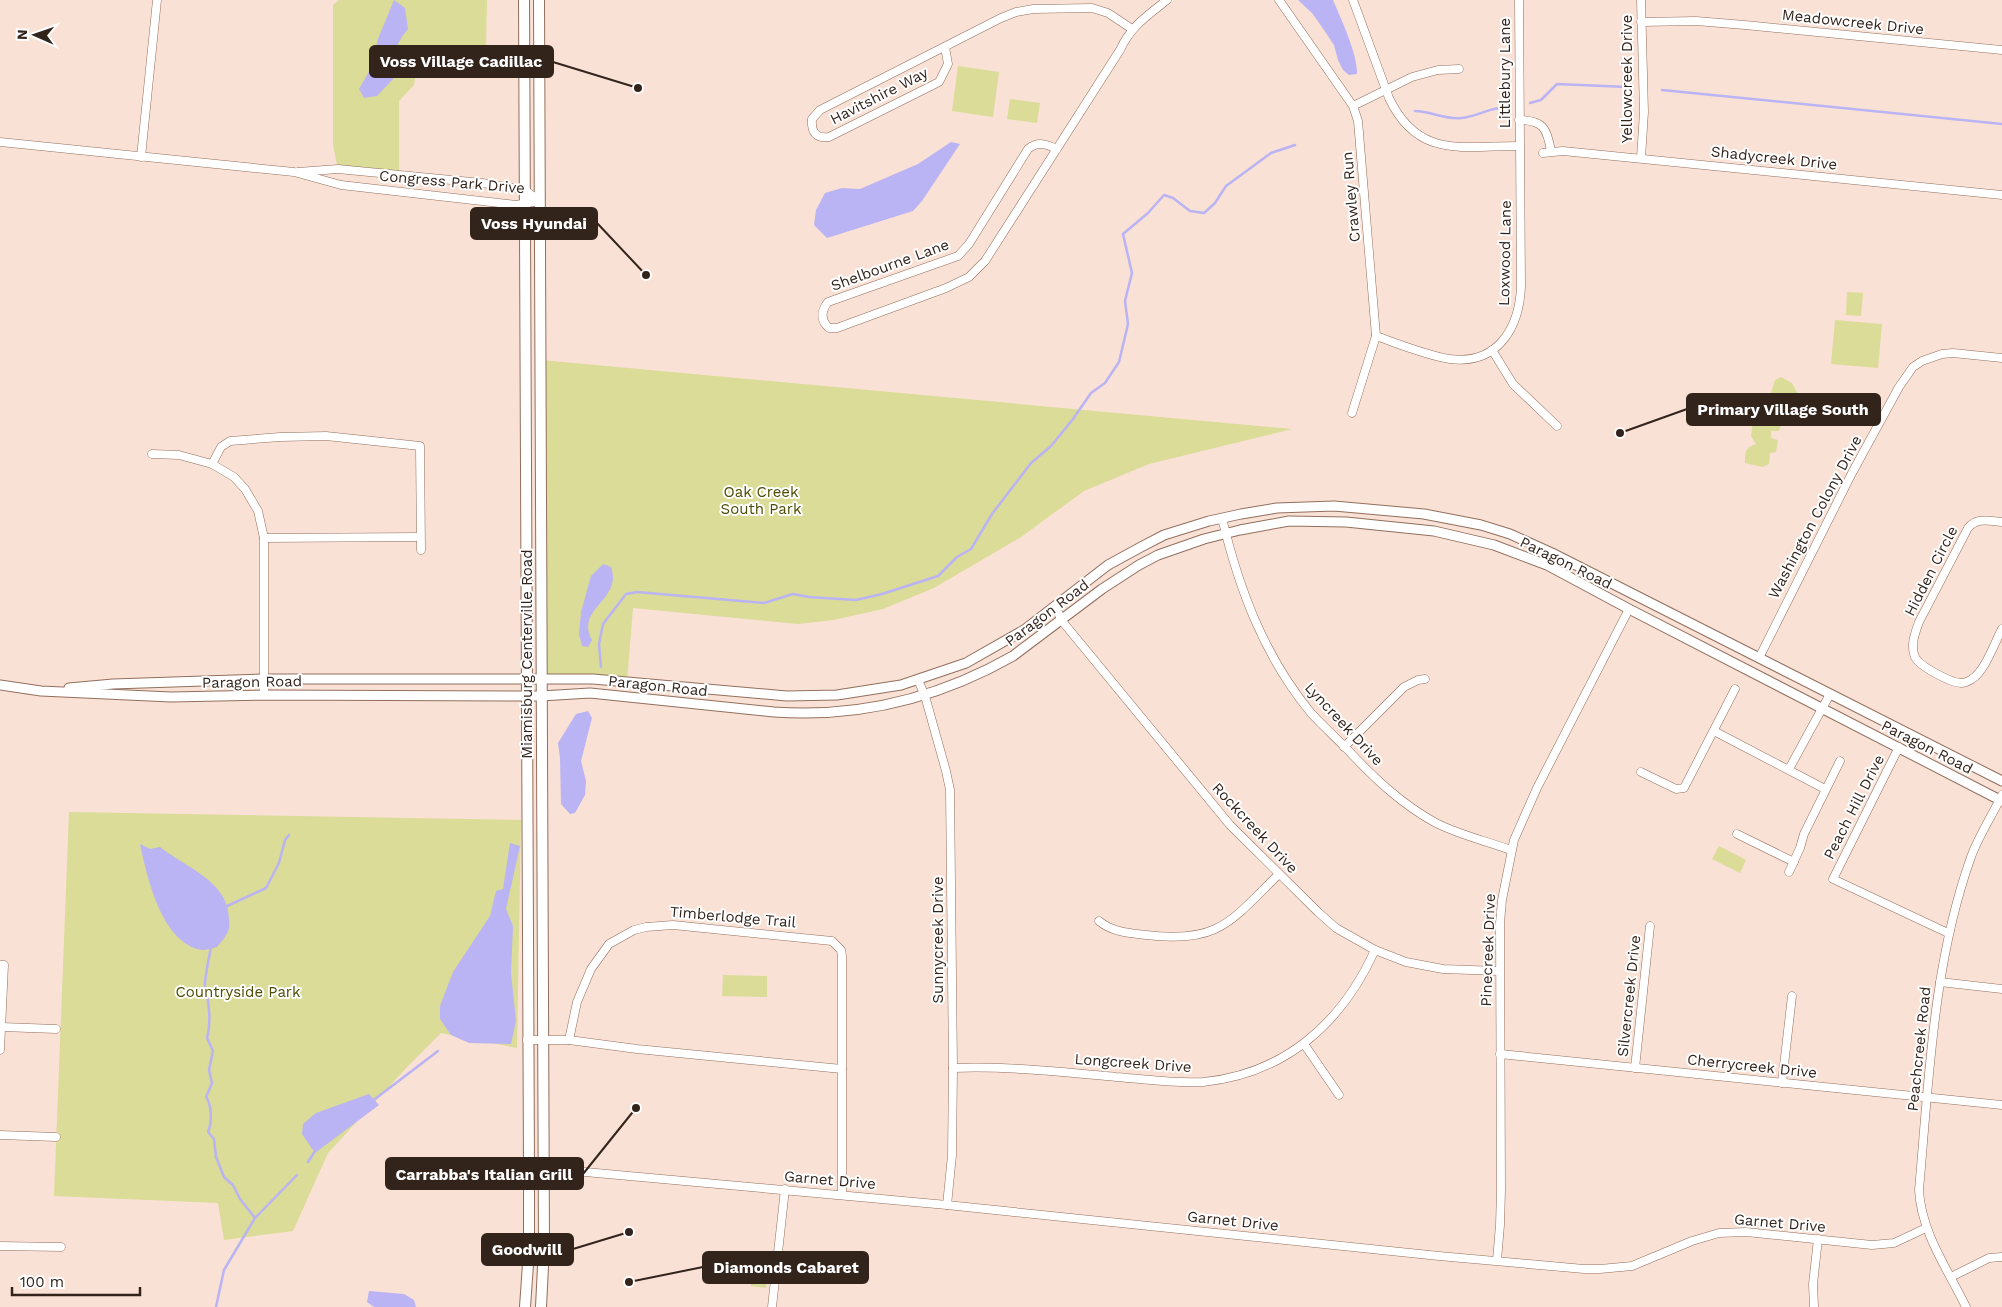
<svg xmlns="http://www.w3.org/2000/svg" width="2002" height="1307" viewBox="0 0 2002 1307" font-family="'Work Sans',sans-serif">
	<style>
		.green { fill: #dadc97 }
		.water { fill: #bab3f4 }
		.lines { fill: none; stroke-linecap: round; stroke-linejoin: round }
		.stream { stroke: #bab3f4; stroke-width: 2.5 }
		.minor-casing { stroke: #926f5d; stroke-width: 9 }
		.tertiary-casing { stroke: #926f5d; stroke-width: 11 }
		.secondary-casing { stroke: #926f5d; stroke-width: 12 }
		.minor { stroke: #fff; stroke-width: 8 }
		.tertiary { stroke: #fff; stroke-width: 9 }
		.secondary { stroke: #fff; stroke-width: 10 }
		.labels { text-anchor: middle; stroke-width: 4; stroke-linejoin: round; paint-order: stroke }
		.street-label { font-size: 15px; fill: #32231b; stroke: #fff }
		.park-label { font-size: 15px; fill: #4e4d03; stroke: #fff }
		.leader { fill: none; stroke: #32231b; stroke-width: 2 }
		.callout-dot { fill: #32231b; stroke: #fff; stroke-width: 2 }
		.callout { fill: #32231b; stroke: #32231b; stroke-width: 2 }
		.callout-label { font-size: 16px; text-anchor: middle; font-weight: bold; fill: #fff }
	</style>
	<rect width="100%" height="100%" fill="#fae1d5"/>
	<g class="green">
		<path d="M339,0H487L486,49L429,50L418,59L414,85L399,101V175L338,169L333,145V5Z"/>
		<path d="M958,66L999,72L993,117L952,111Z"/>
		<path d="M1010,99L1040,103L1037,123L1007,119Z"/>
		<path d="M1847,292L1863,293L1861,316L1846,315Z"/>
		<path d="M1835,320L1882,324L1878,368L1831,364Z"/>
		<path d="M541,360L1292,429L1149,464L1084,491L1021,537L934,588L883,609L833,620L798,624L633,608L627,681L541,680Z"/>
		<path d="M1781,377L1792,383L1800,398L1797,417H1790L1788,424H1781L1779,431H1771V438L1778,440L1776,452L1770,453L1769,464L1763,467L1745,463C1745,452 1745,448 1756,444L1751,436L1755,408L1781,410L1769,400L1775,380Z"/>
		<path d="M69,812L521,820L517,1048L441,1033L408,1066L328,1153L293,1231L224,1240L218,1203L54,1196Z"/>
		<path d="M1719,846L1746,860L1740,873L1712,859Z"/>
		<path d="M723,975L767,976V997L722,996Z"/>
		<path d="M754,1264L769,1266L766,1288L751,1286Z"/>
	</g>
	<g class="water">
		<path d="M394,0L405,8L408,29C394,45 393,57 394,78L377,96L364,98L359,89L370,70L378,39Z"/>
		<path d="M1298,0H1333C1341,19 1358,55 1357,74L1349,75L1343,70L1338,60L1334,45L1324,30L1312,13Z"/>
		<path d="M951,142L960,144L922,201L913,211L827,238L814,225L816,210L825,193L842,188L860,189L918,164Z"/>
		<path d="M603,564L611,567C623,600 575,608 592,640L588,647L582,646L579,634L581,612L591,576Z"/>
		<path d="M588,711L592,718L581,761L586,781L585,795L575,813L570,814L561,804L560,758L558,743L576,714Z"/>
		<path d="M510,843L520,846L506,909L513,926L511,973L516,1021L511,1044L469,1043L451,1035L440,1019V1006L453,972L490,916L496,891L503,889Z"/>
		<path d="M140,844L150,849L160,847C185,867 230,882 229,920C229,923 230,928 228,931C226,937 221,942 217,947C213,948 207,950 202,950C162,944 147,877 140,844Z"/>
		<path d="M369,1094L379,1105L315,1153L302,1134L303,1124L316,1113Z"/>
		<path d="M369,1291L404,1294L414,1300L416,1307H374L367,1302Z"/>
	</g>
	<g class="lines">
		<g class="stream">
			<path d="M1662,90L2002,124"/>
			<path d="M1530,103L1541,100L1557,84L1627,87"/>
			<path d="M1415,111C1431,111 1445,120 1461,118C1477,117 1490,107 1507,107"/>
			<path d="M601,667L599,644L603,624L626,594L637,592L764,603L793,594L809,597L856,600L882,594L938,576L957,557L971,549L992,514L1031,463L1051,446L1073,419L1091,393L1105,383L1119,362L1128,324L1125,301L1132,273L1123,234L1148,213L1164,195L1173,198L1190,211L1204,213L1215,203L1226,186L1271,153L1295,145"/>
			<path d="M225,907L266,888L279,863L285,840L289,835"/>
			<path d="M211,946C210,955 204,979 205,986C209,1003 212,1021 207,1038L213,1051L209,1070L212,1083L206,1097C212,1105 212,1123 208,1132L214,1139L216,1157L224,1177L233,1185L240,1199L255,1218"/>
			<path d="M371,1102L438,1051"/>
			<path d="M308,1162L315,1151"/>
			<path d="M216,1307L224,1270L255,1218L297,1175"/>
		</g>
		<defs>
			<g id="minor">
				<path d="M1279,0L1353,106L1358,121L1376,336L1352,413"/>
				<path d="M1353,0L1389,98C1418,159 1462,146 1519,146"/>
				<path d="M1641,0L1644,112L1641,158"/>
				<path d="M1641,22L1696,21L1745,25L2002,50"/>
				<path d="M945,47L948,64L939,82L829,137C816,139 811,132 812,119L820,110L1001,18L1016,12L1033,9L1092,8L1108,13L1132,29"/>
				<path d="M1353,106L1412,77L1438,70L1459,69"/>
				<path d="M1519,120C1543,120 1547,128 1551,151"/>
				<path d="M0,142L294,172L341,185L516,205L539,201"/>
				<path d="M1057,149C1046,144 1038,141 1028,149L969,244L958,256L828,302C821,311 820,320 829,328H837L946,288L969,277L985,261L1120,50C1131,26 1147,16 1167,0"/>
				<path d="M1543,153L1563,151L2002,195"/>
				<path d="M141,157L157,0"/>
				<path d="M298,172L338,169L482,183L525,190L539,201"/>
				<path d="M1376,336C1399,344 1425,355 1450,359C1497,365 1519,329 1521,287L1519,0"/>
				<path d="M1492,350L1513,384L1557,426"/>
				<path d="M152,454L179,455L212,464L234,477L245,489L258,511L264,538V695"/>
				<path d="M212,464L221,447L230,441L280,437L326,436L420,446L421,550"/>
				<path d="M1222,518C1239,589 1264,656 1311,713C1322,725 1334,736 1346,748C1373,777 1401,804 1436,823C1460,835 1486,841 1511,850"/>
				<path d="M2002,522C1989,521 1977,517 1968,528L1919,622C1915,633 1910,646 1915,657C1919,666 1951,683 1961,683C1965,683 1969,681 1972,679C1985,671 1995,642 2002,629"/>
				<path d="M264,538L420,537"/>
				<path d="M1055,606L1062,621L1230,825L1318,912L1336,928L1375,950L1406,962L1443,969L1499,971"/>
				<path d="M1759,658L1852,473L1899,387L1913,367L1922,361L1942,354L1953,353L2002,358"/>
				<path d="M918,680L925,696L946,771L950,790L953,1068L952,1155L947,1205"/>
				<path d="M1714,731L1825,789"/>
				<path d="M1344,747L1404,687L1418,680L1425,679"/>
				<path d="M1899,747L1833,879L1948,933"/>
				<path d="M1789,769L1830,694"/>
				<path d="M1641,772L1676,789L1684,788L1735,689"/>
				<path d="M1737,834L1794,862"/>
				<path d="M1789,872L1800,848L1804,834L1840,761"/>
				<path d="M1099,921C1112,932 1129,933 1146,935C1219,944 1231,921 1279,874"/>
				<path d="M0,965H4L0,1050"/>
				<path d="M1940,982L2002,989"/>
				<path d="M2,1027L56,1029"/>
				<path d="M527,1040H569L637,1049L842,1069"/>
				<path d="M569,1040L577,1002L591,969L609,944L634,930L646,927L673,925L832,941L841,950L842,956V1195"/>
				<path d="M1304,1044L1339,1095"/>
				<path d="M1500,1054L2002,1105"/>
				<path d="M953,1068C1008,1066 1062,1072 1116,1077C1145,1079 1174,1084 1203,1082C1285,1074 1342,1023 1375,950"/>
				<path d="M1635,1068L1650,926"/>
				<path d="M1782,1083L1792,996"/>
				<path d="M0,1135L56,1137"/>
				<path d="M529,1169L563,1170L947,1205L1439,1256L1584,1269H1600L1632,1266L1692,1241L1719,1233L1746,1232L1872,1245L1894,1243L1926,1228"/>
				<path d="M0,1246L61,1247"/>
				<path d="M1497,1260L1500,1225L1501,1190L1500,923L1502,900L1514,840L1537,788L1629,609"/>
				<path d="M1951,1277L1989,1258L2002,1257"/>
				<path d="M772,1307L785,1189"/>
				<path d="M1814,1307L1813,1284L1818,1239"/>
				<path d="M1966,1307C1948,1270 1921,1232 1919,1190C1929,1079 1933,963 1971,857C1979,835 1992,816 2002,795"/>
			</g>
			<g id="tertiary">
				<path d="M0,685L41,691L171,697L264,695L541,696L590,693L774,712C859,718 939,698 1013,656L1102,589L1139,565L1158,555L1204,539L1240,530L1289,521L1346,522L1434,531L1494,545L1547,565L1629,609L2002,801"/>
				<path d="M69,688L113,684L264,679H593L787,696L837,695L901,685L966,663L1024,630L1108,565L1141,547L1164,535L1209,521L1241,514L1277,508L1334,506L1424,514L1481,525L1510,534L1552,553L2002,781"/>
			</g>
			<g id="secondary">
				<path d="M524,0L529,1169V1250L525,1307"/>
				<path d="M539,0L544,1246L541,1307"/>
			</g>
		</defs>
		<use href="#minor" class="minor-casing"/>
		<use href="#tertiary" class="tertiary-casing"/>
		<use href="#secondary" class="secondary-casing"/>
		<use href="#minor" class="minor"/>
		<use href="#tertiary" class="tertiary"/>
		<use href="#secondary" class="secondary"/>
	</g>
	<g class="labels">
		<g class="street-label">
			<text transform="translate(1853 22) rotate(6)" y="5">Meadowcreek Drive</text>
			<text transform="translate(1505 73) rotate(-90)" y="5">Littlebury Lane</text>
			<text transform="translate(1627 79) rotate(-90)" y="5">Yellowcreek Drive</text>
			<text transform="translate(879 96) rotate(-27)" y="5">Havitshire Way</text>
			<text transform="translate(1774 158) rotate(6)" y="5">Shadycreek Drive</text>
			<text transform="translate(452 182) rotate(5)" y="5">Congress Park Drive</text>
			<text transform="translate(1351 197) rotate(-95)" y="5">Crawley Run</text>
			<text transform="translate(1505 253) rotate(-89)" y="5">Loxwood Lane</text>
			<text transform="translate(890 265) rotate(-20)" y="5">Shelbourne Lane</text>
			<text transform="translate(1815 517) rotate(-62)" y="5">Washington Colony Drive</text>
			<text transform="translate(1566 563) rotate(26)" y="5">Paragon Road</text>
			<text transform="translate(1931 571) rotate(-63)" y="5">Hidden Circle</text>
			<text transform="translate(1047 613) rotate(-37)" y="5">Paragon Road</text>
			<text transform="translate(527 654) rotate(-90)" y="5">Miamisburg Centerville Road</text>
			<text transform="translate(252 682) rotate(-1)" y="5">Paragon Road</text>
			<text transform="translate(658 686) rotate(6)" y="5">Paragon Road</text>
			<text transform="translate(1344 724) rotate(47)" y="5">Lyncreek Drive</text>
			<text transform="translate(1927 747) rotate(27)" y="5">Paragon Road</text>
			<text transform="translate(1854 807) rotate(-63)" y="5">Peach Hill Drive</text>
			<text transform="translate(1255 828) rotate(47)" y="5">Rockcreek Drive</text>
			<text transform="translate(733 917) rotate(5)" y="5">Timberlodge Trail</text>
			<text transform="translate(938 940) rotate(-90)" y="5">Sunnycreek Drive</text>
			<text transform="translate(1488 950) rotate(-88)" y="5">Pinecreek Drive</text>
			<text transform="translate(1629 996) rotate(-84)" y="5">Silvercreek Drive</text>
			<text transform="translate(1919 1049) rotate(-84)" y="5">Peachcreek Road</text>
			<text transform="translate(1133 1063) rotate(4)" y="5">Longcreek Drive</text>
			<text transform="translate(1752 1066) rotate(6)" y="5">Cherrycreek Drive</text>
			<text transform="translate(830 1180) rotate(5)" y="5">Garnet Drive</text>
			<text transform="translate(1233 1221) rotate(6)" y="5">Garnet Drive</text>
			<text transform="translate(1780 1223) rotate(5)" y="5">Garnet Drive</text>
		</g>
		<g class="park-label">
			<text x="761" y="497">Oak Creek<tspan x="761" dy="17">South Park</tspan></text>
			<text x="238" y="997">Countryside Park</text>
		</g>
	</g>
	<path class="leader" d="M638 88L553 62M646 275L597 223M1620 433L1687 409M636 1108L583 1174M629 1232L573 1249M629 1282L703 1267"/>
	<g class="callout-dot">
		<circle cx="638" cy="88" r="5"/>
		<circle cx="646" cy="275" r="5"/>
		<circle cx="1620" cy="433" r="5"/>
		<circle cx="636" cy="1108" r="5"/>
		<circle cx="629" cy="1232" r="5"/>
		<circle cx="629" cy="1282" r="5"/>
	</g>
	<g class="callout">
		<rect x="370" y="46" width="183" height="31" rx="5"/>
		<rect x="471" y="208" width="126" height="31" rx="5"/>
		<rect x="1687" y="394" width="193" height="31" rx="5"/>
		<rect x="386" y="1158" width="197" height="31" rx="5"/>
		<rect x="482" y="1234" width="91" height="31" rx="5"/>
		<rect x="703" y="1252" width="165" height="31" rx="5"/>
	</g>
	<g class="callout-label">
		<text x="461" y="67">Voss Village Cadillac</text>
		<text x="534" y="229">Voss Hyundai</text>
		<text x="1783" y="415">Primary Village South</text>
		<text x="484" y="1180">Carrabba's Italian Grill</text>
		<text x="527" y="1255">Goodwill</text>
		<text x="786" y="1273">Diamonds Cabaret</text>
	</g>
	<g transform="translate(35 35) rotate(272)" stroke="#ffffff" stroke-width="4" paint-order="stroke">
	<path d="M0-4L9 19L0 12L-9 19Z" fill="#32231b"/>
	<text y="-8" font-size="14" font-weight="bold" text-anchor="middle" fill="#32231b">N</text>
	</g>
	<path d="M12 1287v8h128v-8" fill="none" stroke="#32231b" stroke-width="2.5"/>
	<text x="20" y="1287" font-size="15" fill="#32231b" stroke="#ffffff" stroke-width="4" paint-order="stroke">100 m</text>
</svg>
